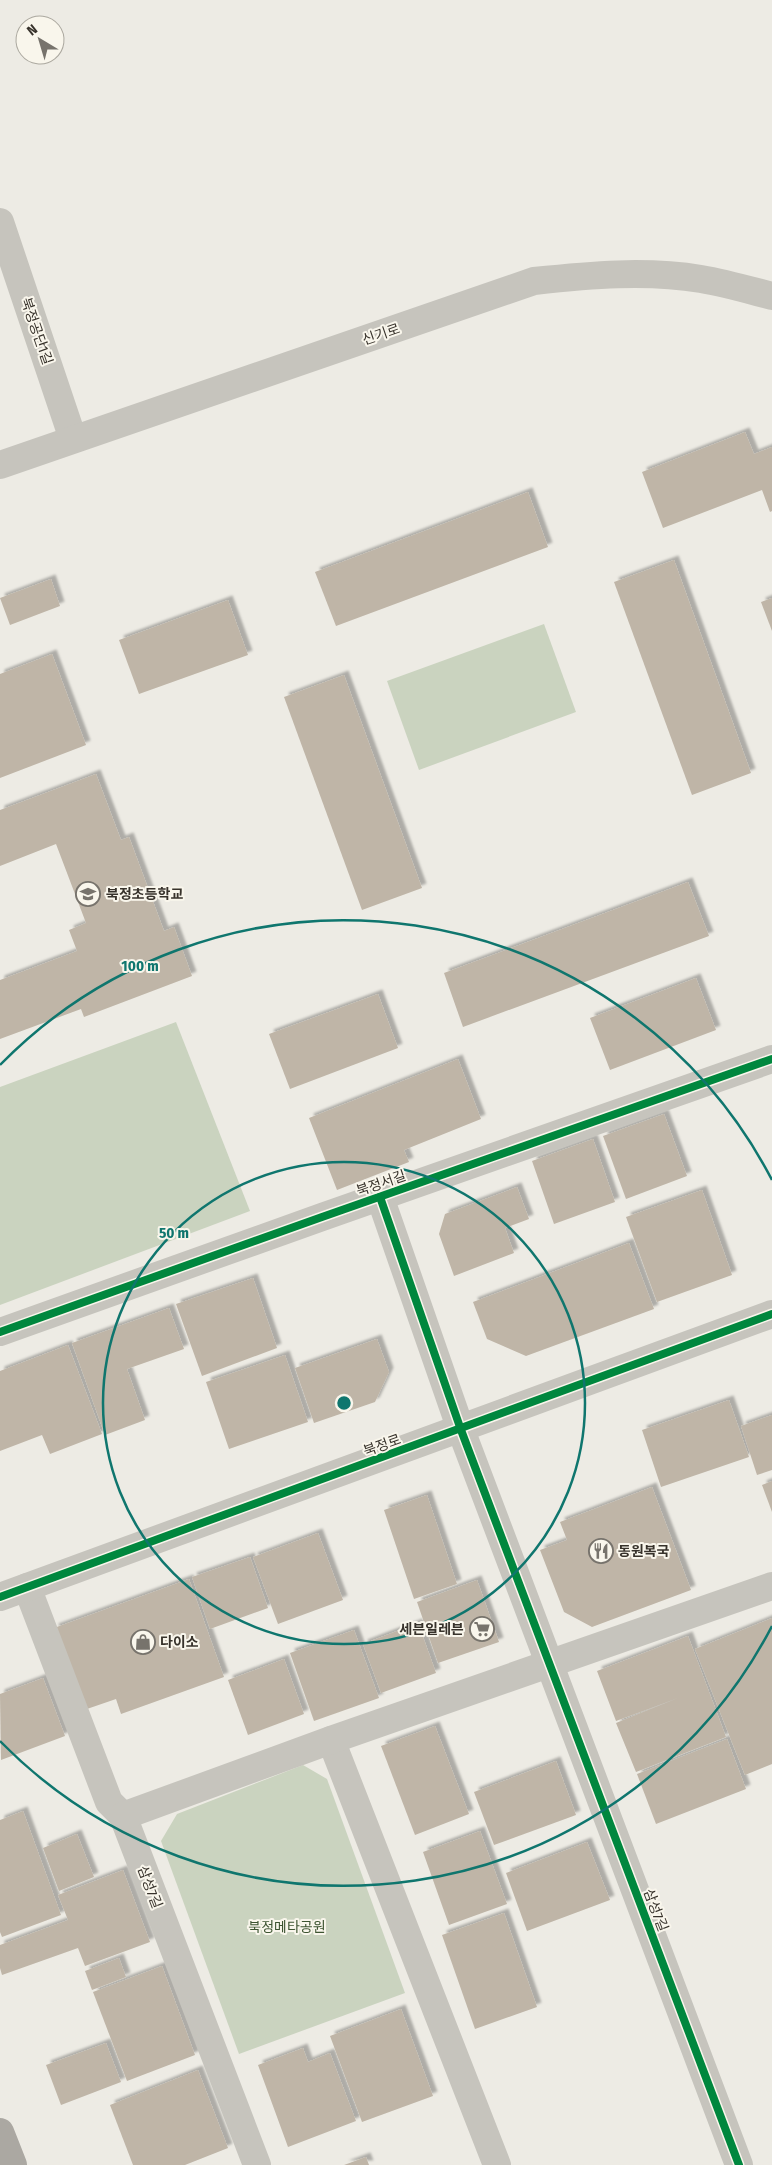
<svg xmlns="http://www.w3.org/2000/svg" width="772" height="2165" viewBox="0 0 772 2165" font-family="'Fira Sans Condensed','Noto Sans KR',sans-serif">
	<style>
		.green { fill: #cad3bf }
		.building { fill: #bfb5a7; filter: url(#shadow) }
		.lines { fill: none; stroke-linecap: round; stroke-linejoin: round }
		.minor { stroke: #c6c4bd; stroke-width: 28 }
		.tertiary { stroke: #c6c4bd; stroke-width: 28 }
		.primary { stroke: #aba8a2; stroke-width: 28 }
		.cycleway-casing { stroke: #f9f6ec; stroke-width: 11 }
		.cycleway { stroke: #00873e; stroke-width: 8 }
		.ring { fill: none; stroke: #0f766e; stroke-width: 2.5 }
		.labels { text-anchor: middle; stroke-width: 4; stroke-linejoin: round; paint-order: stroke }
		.street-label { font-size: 14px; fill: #37322b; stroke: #f9f6ec }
		.poi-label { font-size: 14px; font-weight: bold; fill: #37322b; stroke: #f9f6ec; text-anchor: start }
		.park-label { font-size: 14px; fill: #3d5431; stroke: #f9f6ec }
		.centre { fill: #0f766e; stroke: #f9f6ec; stroke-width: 2.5 }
		.ring-label { font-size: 15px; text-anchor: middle; font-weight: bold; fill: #0f766e; stroke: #f9f6ec; stroke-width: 4; stroke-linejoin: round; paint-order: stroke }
	</style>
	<defs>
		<filter id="shadow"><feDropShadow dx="4.5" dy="-4.5" stdDeviation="1" flood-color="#0004"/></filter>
	</defs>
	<rect width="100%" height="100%" fill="#edebe4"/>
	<g class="green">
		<path d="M544,624L576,712L419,770L387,681Z"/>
		<path d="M176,1022L250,1211L0,1305V1087Z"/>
		<path d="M303,1765L327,1779L405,1993L239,2054L161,1841L177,1814Z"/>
	</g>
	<g class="building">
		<path d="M745,432L754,454L772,447V511L770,512L762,490L663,528L642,472Z"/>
		<path d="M528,492L548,547L336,626L315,572Z"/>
		<path d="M674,560L751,773L692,795L614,582Z"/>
		<path d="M51,579L60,606L10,625L0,598Z"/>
		<path d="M772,598V631L761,602Z"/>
		<path d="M228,600L248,655L139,694L119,640Z"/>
		<path d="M52,654L86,745L0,778V674Z"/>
		<path d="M344,675L422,888L362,910L284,697Z"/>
		<path d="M96,774L121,840L129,837L164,931L174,927L192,976L84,1017L81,1009L0,1039V980L77,951L69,930L86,923L56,844L0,866V810Z"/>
		<path d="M688,882L709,936L463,1027L444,973Z"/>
		<path d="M696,978L716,1030L610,1070L590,1018Z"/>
		<path d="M378,994L398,1048L290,1089L269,1034Z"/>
		<path d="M458,1059L481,1119L404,1150L409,1162L337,1190L309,1118Z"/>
		<path d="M664,1114L687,1176L626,1199L603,1136Z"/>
		<path d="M593,1139L615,1202L554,1224L532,1161Z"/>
		<path d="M517,1187L529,1219L505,1228L514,1253L454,1276L439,1234L445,1214Z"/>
		<path d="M702,1190L732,1275L657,1302L626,1217Z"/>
		<path d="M629,1243L654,1309L526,1356L487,1339L473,1302Z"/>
		<path d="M253,1278L277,1348L202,1376L176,1304Z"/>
		<path d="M169,1308L184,1349L127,1369L145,1420L105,1435L72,1343Z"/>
		<path d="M377,1339L389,1372L375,1402L314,1423L295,1368Z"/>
		<path d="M68,1345L102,1434L50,1454L42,1435L0,1451V1371Z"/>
		<path d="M285,1355L308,1422L229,1449L206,1382Z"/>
		<path d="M729,1400L749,1457L661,1487L642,1430Z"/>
		<path d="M772,1415V1470L757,1475L741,1426Z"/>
		<path d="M772,1481V1512L762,1485Z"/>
		<path d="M652,1487L691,1590L592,1627L564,1612L540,1550L567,1540L560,1522Z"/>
		<path d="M427,1495L457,1584L414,1599L384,1510Z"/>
		<path d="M318,1533L343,1600L278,1624L253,1557Z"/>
		<path d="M250,1557L268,1608L210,1629L192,1577Z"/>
		<path d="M189,1579L224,1677L121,1714L116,1699L84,1710L54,1628Z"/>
		<path d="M477,1580L499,1642L438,1663L417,1602Z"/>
		<path d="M772,1618V1764L745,1775L695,1649Z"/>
		<path d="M418,1623L436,1673L381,1693L363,1644Z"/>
		<path d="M354,1630L379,1698L314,1721L290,1653Z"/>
		<path d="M688,1636L726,1737L636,1772L616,1723L678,1698L616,1721L597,1671Z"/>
		<path d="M284,1659L304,1714L248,1735L228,1680Z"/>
		<path d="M43,1678L65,1736L1,1760L0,1694Z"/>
		<path d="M435,1726L469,1814L415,1835L381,1746Z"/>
		<path d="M727,1739L746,1789L656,1824L637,1774Z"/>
		<path d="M556,1761L576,1815L494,1845L474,1792Z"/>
		<path d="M23,1811L61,1915L2,1937L0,1932V1820Z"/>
		<path d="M480,1831L507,1904L449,1925L423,1852Z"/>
		<path d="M77,1834L94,1877L59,1891L43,1848Z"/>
		<path d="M587,1842L610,1900L527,1931L506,1873Z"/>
		<path d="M123,1870L150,1942L85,1966L78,1948L2,1975L0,1968V1945L68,1920L58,1895Z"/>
		<path d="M504,1913L537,2007L475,2029L442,1935Z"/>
		<path d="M119,1958L126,1977L92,1990L85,1971Z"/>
		<path d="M162,1966L195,2055L127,2081L93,1992Z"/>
		<path d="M401,2009L433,2096L362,2122L330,2036Z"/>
		<path d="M106,2043L121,2082L61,2105L46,2065Z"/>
		<path d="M303,2048L308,2062L330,2053L356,2121L288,2147L258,2065Z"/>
		<path d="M198,2070L228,2148L185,2165H133L110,2105Z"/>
		<path d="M366,2157L369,2165H344Z"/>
	</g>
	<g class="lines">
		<g class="minor">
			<path d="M0,222L73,439"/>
			<path d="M0,465L534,281C590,275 646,270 701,279C725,283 749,290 772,296"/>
			<path d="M380,1197L461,1430L739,2165"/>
			<path d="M0,1332L322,1217L772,1059"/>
			<path d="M27,1587L109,1802L123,1816L257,2165"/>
			<path d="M331,1740L497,2165"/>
			<path d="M123,1816L331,1740L772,1586"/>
		</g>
		<path class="tertiary" d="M0,1597L772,1314"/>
		<path class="primary" d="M0,2132L13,2165"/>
		<defs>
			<g id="cycleway">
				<path d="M380,1197L461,1430L739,2165"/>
				<path d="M0,1332L322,1217L772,1059"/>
				<path d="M0,1597L772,1314"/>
			</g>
		</defs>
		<use href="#cycleway" class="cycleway-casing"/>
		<use href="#cycleway" class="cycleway"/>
	</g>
	<g class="ring">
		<circle cx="344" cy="1403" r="241"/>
		<path d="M772 1626A482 482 0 0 1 0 1741M0 1065A482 482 0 0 1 772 1180"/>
	</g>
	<defs>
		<symbol id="school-ring" viewBox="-11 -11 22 22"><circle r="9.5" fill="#f9f6ec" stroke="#77736c" stroke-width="1.5"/><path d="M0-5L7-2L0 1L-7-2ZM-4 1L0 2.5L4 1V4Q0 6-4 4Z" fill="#77736c"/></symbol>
		<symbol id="restaurant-ring" viewBox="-11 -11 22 22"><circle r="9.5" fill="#f9f6ec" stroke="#77736c" stroke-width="1.5"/><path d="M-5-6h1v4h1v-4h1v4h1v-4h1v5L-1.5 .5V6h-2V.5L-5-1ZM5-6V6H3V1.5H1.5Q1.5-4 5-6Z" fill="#77736c"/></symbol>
		<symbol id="supermarket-ring" viewBox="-11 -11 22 22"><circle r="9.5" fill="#f9f6ec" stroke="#77736c" stroke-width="1.5"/><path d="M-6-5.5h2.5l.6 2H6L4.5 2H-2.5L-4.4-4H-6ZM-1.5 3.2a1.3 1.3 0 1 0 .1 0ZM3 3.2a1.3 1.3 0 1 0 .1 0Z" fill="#77736c"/></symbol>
		<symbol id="shop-ring" viewBox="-11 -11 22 22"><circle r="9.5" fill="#f9f6ec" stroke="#77736c" stroke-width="1.5"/><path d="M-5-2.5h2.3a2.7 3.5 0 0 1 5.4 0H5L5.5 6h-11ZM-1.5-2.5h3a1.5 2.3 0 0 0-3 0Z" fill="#77736c"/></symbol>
	</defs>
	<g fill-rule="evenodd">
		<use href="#school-ring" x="74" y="880" width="28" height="28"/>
		<use href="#restaurant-ring" x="587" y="1537" width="28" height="28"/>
		<use href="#supermarket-ring" x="468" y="1615" width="28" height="28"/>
		<use href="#shop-ring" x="129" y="1628" width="28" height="28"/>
	</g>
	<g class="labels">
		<g class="street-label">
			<text transform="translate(37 331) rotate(71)" y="5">북정공단1길</text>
			<text transform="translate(381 334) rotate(-19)" y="5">신기로</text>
			<text transform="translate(381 1183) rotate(-19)" y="5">북정서길</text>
			<text transform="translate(382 1445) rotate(-20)" y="5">북정로</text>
			<text transform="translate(150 1887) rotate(69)" y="5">삼성7길</text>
			<text transform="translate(656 1910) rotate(69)" y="5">삼성7길</text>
		</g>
		<g class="poi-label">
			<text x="106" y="899">북정초등학교</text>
			<text x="618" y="1556">동원복국</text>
			<text x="464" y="1634" text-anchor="end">세븐일레븐</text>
			<text x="160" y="1647">다이소</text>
		</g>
		<g class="park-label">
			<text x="287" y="1932">북정메타공원</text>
		</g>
	</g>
	<circle cx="344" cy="1403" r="8" class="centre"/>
	<g class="ring-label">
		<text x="140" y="971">100 m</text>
		<text x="174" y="1238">50 m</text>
	</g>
	<g transform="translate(40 40) rotate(322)"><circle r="24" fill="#f9f6ec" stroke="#aba89f"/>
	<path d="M0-4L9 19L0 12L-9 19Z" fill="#77736c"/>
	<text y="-8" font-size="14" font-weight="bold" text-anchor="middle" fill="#37322b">N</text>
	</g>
</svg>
